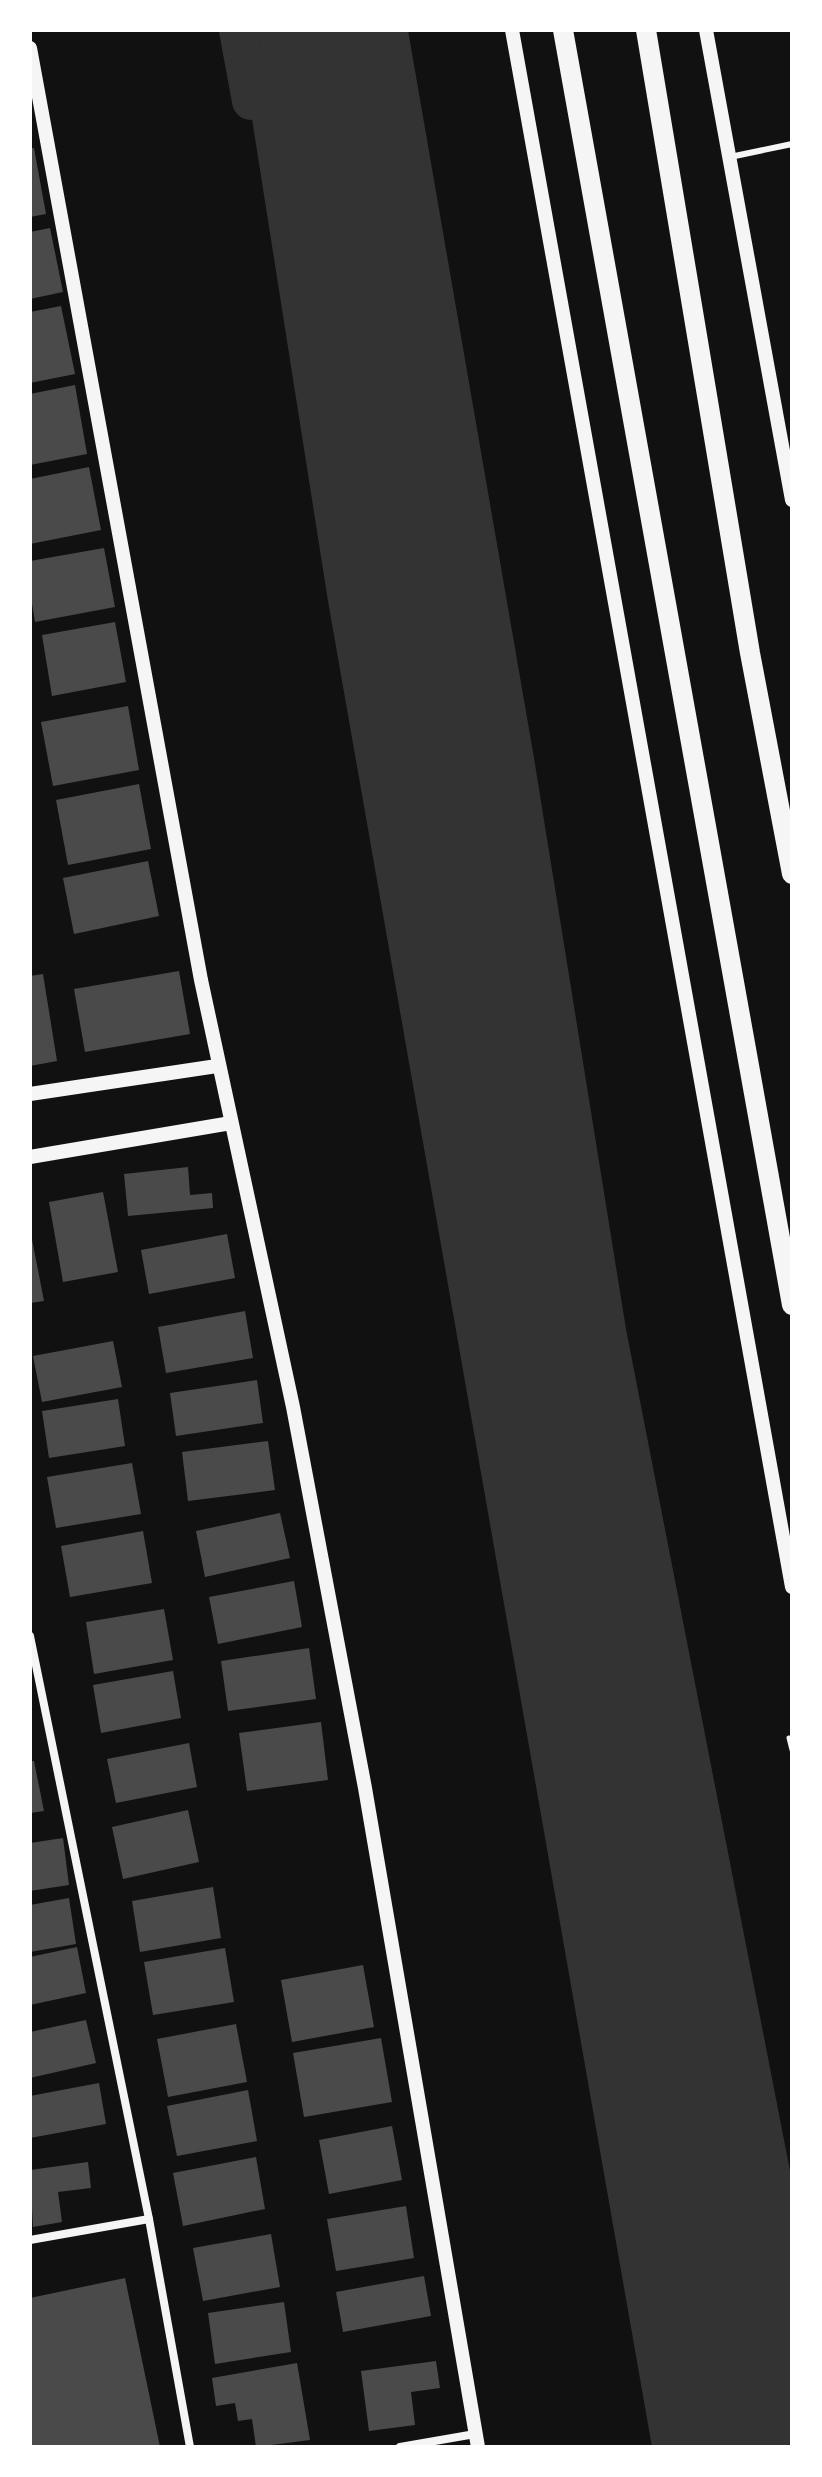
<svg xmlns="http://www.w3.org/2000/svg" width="822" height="2477" viewBox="0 0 822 2477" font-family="'Archivo Narrow',sans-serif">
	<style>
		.water { fill: #333 }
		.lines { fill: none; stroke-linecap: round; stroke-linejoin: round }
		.canal { stroke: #333; stroke-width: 38 }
		.building { fill: #4a4a4a }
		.path { stroke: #f5f5f5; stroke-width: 5 }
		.service { stroke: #f5f5f5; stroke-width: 6 }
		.minor { stroke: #f5f5f5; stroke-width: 8 }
		.tertiary { stroke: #f5f5f5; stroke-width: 14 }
		.primary { stroke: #f5f5f5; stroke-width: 20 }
	</style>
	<rect width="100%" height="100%" fill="#111"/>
	<path class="water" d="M238,30H408L534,758L626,1329L792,2181V2447H652L328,601Z"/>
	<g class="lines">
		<path class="canal" d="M238,30L251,101"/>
	</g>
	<g class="building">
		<path d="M30,148H34L46,214L30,217Z"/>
		<path d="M50,228L63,292L30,299V232Z"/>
		<path d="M61,306L75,374L30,383V312Z"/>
		<path d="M75,385L87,454L30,465V394Z"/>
		<path d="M89,467L101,530L30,544V479Z"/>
		<path d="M104,548L115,607L35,622L30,591V561Z"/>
		<path d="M115,622L126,682L52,696L42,635Z"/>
		<path d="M128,706L139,770L53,786L41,722Z"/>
		<path d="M139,784L151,849L68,865L56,800Z"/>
		<path d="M148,861L159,916L74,934L63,878Z"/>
		<path d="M179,971L190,1034L85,1052L74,989Z"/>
		<path d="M43,974L57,1061L30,1066V976Z"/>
		<path d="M188,1167L190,1195L212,1193L213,1208L128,1216L124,1174Z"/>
		<path d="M103,1192L118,1272L63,1282L49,1202Z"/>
		<path d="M30,1229L44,1301L30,1303Z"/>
		<path d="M227,1234L235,1278L149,1294L141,1250Z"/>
		<path d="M245,1311L253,1358L166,1373L158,1327Z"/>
		<path d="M113,1341L122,1387L42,1402L33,1356Z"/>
		<path d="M257,1380L263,1423L176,1436L170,1393Z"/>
		<path d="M118,1399L125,1446L49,1458L42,1411Z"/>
		<path d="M268,1441L275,1490L188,1501L182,1452Z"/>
		<path d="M132,1463L141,1514L56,1528L47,1477Z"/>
		<path d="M280,1513L290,1558L205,1577L196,1531Z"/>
		<path d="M143,1531L152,1583L70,1597L61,1546Z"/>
		<path d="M294,1581L302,1627L218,1644L209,1597Z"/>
		<path d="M164,1609L173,1660L94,1674L86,1622Z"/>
		<path d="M309,1648L316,1699L228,1711L221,1661Z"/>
		<path d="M173,1671L181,1718L101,1733L93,1685Z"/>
		<path d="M321,1722L328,1780L247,1791L239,1733Z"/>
		<path d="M189,1743L197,1787L116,1803L107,1759Z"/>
		<path d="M30,1761H34L44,1811L30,1813Z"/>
		<path d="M188,1810L199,1862L123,1879L112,1827Z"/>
		<path d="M63,1838L69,1885L30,1891V1843Z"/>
		<path d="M213,1887L221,1938L140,1952L132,1901Z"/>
		<path d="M69,1898L76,1944L30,1952V1905Z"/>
		<path d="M77,1947L86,1993L30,2005V1957Z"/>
		<path d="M225,1948L234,2002L153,2015L144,1962Z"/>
		<path d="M363,1965L374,2027L292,2042L281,1980Z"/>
		<path d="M86,2020L96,2063L30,2078V2032Z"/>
		<path d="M236,2024L247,2082L168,2097L157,2039Z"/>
		<path d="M381,2038L392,2102L304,2117L293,2053Z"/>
		<path d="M99,2083L106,2124L30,2138V2096Z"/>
		<path d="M248,2090L257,2141L177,2156L167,2106Z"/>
		<path d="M392,2126L402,2180L329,2194L319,2140Z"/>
		<path d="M256,2157L265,2209L183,2226L173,2173Z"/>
		<path d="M88,2162L91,2188L58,2192L62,2222L33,2227L30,2170Z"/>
		<path d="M406,2206L414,2258L336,2271L327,2219Z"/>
		<path d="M271,2234L280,2287L203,2301L193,2248Z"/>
		<path d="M424,2276L431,2316L343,2332L336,2292Z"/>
		<path d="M125,2278L160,2447H30V2298Z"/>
		<path d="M284,2302L291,2352L215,2364L208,2313Z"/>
		<path d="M436,2361L440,2388L411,2392L415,2425L369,2431L361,2371Z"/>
		<path d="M297,2363L310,2440L256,2447L252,2419L238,2421L235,2403L216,2406L212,2378Z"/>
	</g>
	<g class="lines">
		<path class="path" d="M789,1738L792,1750"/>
		<path class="service" d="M730,157L792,144"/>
		<g class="minor">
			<path d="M30,1636L149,2219L190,2447"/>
			<path d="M30,2240L149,2219"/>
			<path d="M400,2447L475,2434"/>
		</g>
		<g class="tertiary">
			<path d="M512,30L792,1587"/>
			<path d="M706,30L792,500"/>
			<path d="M30,48L201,980L293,1407L365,1788L478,2447"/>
			<path d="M30,1094L217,1066"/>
			<path d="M30,1157L231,1123"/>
		</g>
		<g class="primary">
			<path d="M563,30L792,1305"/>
			<path d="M646,30L750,653L792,874"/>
		</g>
	</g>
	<rect width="822" height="2477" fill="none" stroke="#ffffff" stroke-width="64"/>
</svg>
